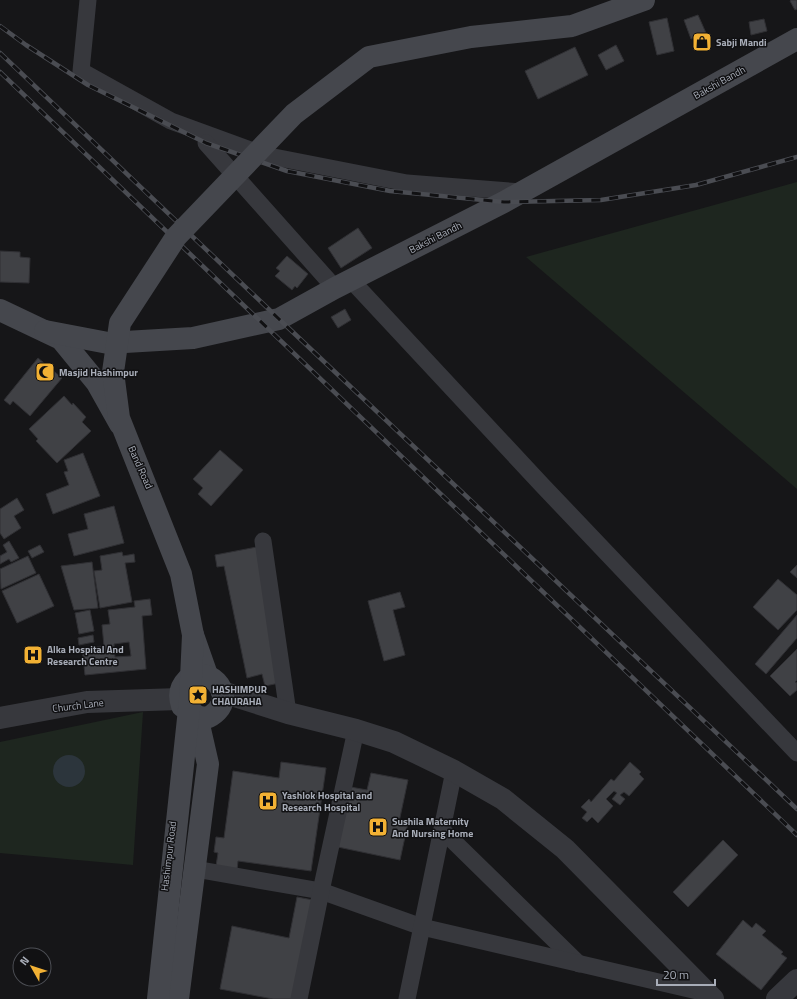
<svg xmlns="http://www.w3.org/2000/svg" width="797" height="999" viewBox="0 0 797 999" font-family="'Titillium Web',sans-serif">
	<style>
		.green { fill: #1e261f }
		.water { fill: #2c353c }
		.building { fill: #404145; stroke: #303034; fill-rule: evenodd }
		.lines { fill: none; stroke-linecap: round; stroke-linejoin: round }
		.minor { stroke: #37383d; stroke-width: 17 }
		.tertiary { stroke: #37383d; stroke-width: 22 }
		.secondary { stroke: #45474d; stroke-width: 22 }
		.rail-casing { stroke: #4a4c52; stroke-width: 4.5 }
		.rail { stroke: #111113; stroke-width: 3; stroke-dasharray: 9; stroke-linecap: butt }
		.secondary-bridge { stroke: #45474d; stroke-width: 22 }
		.labels { text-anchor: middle; stroke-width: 3; stroke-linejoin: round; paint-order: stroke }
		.poi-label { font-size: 10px; font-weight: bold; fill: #a8adb8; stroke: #111113; text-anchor: start }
		.street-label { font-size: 10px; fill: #a8adb8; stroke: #111113 }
	</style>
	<rect width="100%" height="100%" fill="#161618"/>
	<g class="green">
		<path d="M797,182V489L526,257Z"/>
		<path d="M143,712L133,865L0,853V742Z"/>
	</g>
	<circle class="water" cx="69" cy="771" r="16"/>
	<g class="building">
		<path d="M791,0H797V9L795,10L790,1Z"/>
		<path d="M698,15L706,33L691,39L684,20Z"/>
		<path d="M667,18L674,51L657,55L649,22Z"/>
		<path d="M764,19L767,31L751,35L749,22Z"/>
		<path d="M616,45L624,61L606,70L598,55Z"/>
		<path d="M575,47L588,75L538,99L525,71Z"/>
		<path d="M358,228L372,248L341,268L328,248Z"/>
		<path d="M0,251L20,252V257L30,258L29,283L0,282Z"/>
		<path d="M287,256L308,274L297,288L295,286L292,290L275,276L280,271L276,268Z"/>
		<path d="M345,309L351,320L338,328L331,317Z"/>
		<path d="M38,358L62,378L30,416L13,401L10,405L4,400Z"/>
		<path d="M64,396L72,405L73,403L86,417L82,422L91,431L57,463L36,441L38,439L29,429Z"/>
		<path d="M220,450L243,470L211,506L198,494L203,488L193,479Z"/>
		<path d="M83,453L100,496L53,514L46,494L69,485L64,472L68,471L64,460Z"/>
		<path d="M17,498L24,510L14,516L21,528L4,539L0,533V509Z"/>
		<path d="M114,506L124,543L74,556L68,534L88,529L84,514Z"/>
		<path d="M9,541L19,558L11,562L9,559L0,564V556L7,552L3,545Z"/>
		<path d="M40,545L44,552L32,558L28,551Z"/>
		<path d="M262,546L289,681L265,686L262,674L247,678L224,566L217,567L215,555Z"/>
		<path d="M122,552L123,556L134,554L135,562L125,563L132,602L100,608L94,571L102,570L100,556Z"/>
		<path d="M28,556L36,573L1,589L0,569Z"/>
		<path d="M92,562L98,608L74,610L61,566Z"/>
		<path d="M797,565V578L790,572Z"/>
		<path d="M39,574L54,606L17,623L2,591Z"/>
		<path d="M778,579L797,595V610L778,630L753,607Z"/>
		<path d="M400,592L405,607L393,610L405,655L384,661L368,601Z"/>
		<path d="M150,599L152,615L142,616L146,669L85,675L82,648L104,646L102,625L110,624L108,610L135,607L134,601ZM129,642L131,656L115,657L114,644Z"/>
		<path d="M90,610L94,631L79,634L75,613Z"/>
		<path d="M797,615V638L766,674L755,664Z"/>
		<path d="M93,635L94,642L79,645L78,638Z"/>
		<path d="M797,649V680L795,682L797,683V690L790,696L770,676Z"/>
		<path d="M281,762L326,768L311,871L238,861L237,870L216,866L218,853L214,852L216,837L224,838L233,771L279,778Z"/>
		<path d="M630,762L641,772L639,774L644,779L629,796L624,792L620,795L625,799L620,805L612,799L617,793L614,791L606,799L613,806L598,823L592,817L587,822L582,818L587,812L581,807L589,799L591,802L611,779L614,781Z"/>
		<path d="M371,773L408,780L399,822L408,823L400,860L333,846L345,786L367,790Z"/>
		<path d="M723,840L738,855L688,907L673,892Z"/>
		<path d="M297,897L313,900L293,999H273L220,989L232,926L289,938Z"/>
		<path d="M743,920L752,928L756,923L766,931L762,935L783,952L781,954L787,958L761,990L716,954Z"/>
	</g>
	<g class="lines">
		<g class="minor">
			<path d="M88,0L81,71L171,121L264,155L407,183L522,192"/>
			<path d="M206,143L335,288"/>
			<path d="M351,280L542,485L797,753"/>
			<path d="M263,541L288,713"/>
			<path d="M442,830L579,964"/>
			<path d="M195,869L321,891L422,927L706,993"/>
			<path d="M299,999L321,891L356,730"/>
			<path d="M407,999L454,771"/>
		</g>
		<g class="tertiary">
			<path d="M222,692L288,713L356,730L394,742L454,771L503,799L565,849L713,999"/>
			<path d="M0,718L87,702L180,699"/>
			<path d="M777,999L797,980"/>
		</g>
		<g class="secondary">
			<path d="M0,310L61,339L97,383L120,424"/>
			<path d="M45,331L108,343L193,338L279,319L335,288L504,202L797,39"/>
			<path d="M193,635L207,675"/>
			<path d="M178,999L208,764L197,716L182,706C179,697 179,688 187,680C207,663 235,692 217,711C214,714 210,717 206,718C203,718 200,717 197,716"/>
		</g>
		<defs>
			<g id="rail">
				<path d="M0,26L26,45L88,85L206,143L287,171L390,191L504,202L601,200L696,185L797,157"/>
				<path d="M0,53L279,319L797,809"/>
				<path d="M0,72L797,835"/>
			</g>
		</defs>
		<use href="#rail" class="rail-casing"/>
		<use href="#rail" class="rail"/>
		<path class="secondary-bridge" d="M158,999L190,700L193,635L181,574L119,418L113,372L120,323L176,237L294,114L369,57L471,37L572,26L644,0"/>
	</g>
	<defs>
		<symbol id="shop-square" viewBox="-11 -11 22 22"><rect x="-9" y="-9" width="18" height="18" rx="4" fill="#f2b134" stroke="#111113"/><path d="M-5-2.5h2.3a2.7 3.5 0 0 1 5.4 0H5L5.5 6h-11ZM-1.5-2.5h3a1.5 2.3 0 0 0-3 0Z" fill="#111"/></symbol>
		<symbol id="mosque-square" viewBox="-11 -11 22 22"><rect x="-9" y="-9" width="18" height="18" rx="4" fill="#f2b134" stroke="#111113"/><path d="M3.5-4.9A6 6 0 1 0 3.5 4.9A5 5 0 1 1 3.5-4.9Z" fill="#111"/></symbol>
		<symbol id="hospital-square" viewBox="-11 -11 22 22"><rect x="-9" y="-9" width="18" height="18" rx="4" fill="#f2b134" stroke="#111113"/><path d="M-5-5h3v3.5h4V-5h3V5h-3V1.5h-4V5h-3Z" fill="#111"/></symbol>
		<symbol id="sight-square" viewBox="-11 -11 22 22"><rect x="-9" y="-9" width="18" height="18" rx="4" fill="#f2b134" stroke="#111113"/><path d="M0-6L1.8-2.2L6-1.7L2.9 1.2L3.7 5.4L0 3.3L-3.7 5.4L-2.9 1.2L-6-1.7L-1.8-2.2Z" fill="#111"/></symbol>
	</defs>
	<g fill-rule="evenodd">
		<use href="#shop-square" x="691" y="31" width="22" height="22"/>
		<use href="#mosque-square" x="34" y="361" width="22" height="22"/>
		<use href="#hospital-square" x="22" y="644" width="22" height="22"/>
		<use href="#sight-square" x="187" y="684" width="22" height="22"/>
		<use href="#hospital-square" x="257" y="790" width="22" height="22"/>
		<use href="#hospital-square" x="367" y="816" width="22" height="22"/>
	</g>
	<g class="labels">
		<g class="poi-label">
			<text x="716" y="46">Sabji Mandi</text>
			<text x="59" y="376">Masjid Hashimpur</text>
			<text x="47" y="653">Alka Hospital And<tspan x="47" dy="12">Research Centre</tspan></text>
			<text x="212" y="693">HASHIMPUR<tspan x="212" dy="12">CHAURAHA</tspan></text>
			<text x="282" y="799">Yashlok Hospital and<tspan x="282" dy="12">Research Hospital</tspan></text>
			<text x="392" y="825">Sushila Maternity<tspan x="392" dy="12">And Nursing Home</tspan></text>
		</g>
		<g class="street-label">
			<text transform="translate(719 82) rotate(-29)" y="4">Bakshi Bandh</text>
			<text transform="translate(435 237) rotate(-27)" y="4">Bakshi Bandh</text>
			<text transform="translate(141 467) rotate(66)" y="4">Band Road</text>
			<text transform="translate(78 705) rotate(-7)" y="4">Church Lane</text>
			<text transform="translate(168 856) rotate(-83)" y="4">Hashimpur Road</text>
		</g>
	</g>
	<g transform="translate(32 967) rotate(309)"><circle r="19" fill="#111113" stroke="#4d4f55"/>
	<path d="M0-3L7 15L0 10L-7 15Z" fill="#f2b134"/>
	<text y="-6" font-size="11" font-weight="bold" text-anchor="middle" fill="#a8adb8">N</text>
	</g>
	<path d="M657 979v6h58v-6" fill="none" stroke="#a8adb8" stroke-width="2"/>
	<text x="663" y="979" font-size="12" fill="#a8adb8" stroke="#111113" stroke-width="3" paint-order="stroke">20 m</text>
</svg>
